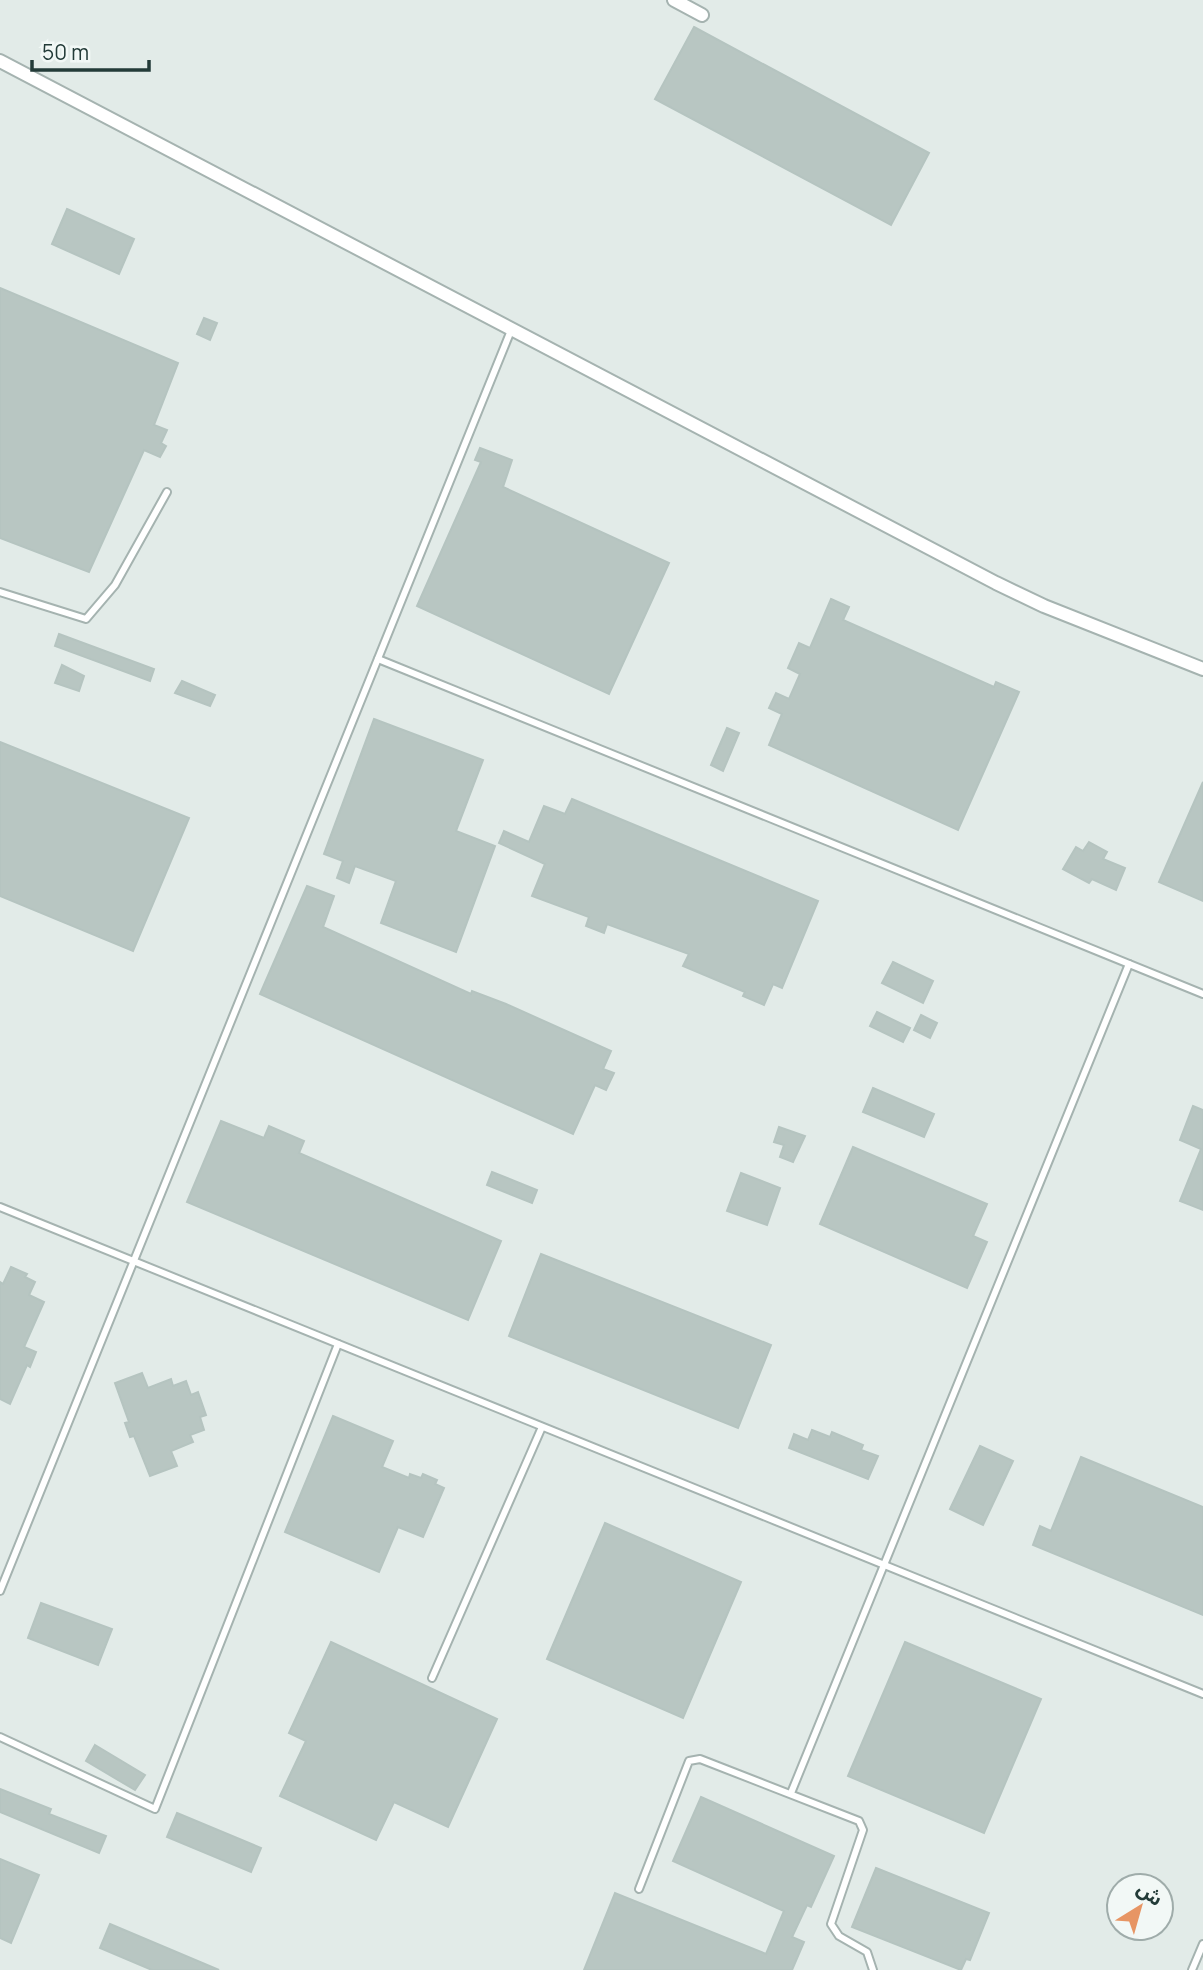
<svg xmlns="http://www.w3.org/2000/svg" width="1203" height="1970" viewBox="0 0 1203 1970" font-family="Manrope,'Noto Sans Arabic',sans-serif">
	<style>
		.building { fill: #b8c6c2; stroke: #b5c4c0; stroke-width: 2 }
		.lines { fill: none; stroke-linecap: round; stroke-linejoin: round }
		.service-casing { stroke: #a5b3b0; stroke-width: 10 }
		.minor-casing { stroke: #a5b3b0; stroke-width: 16 }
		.service { stroke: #fff; stroke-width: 6 }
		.minor { stroke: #fff; stroke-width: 12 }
	</style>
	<rect width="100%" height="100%" fill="#e2ebe8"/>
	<g class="building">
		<path d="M694,27L929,153L891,225L655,99Z"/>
		<path d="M67,209L134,239L119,274L52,244Z"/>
		<path d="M0,288L178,363L154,425L167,430L161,443L166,446L160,457L144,450L89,572L0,538Z"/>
		<path d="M204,318L217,323L210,340L197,334Z"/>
		<path d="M480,448L512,460L503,487L669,563L609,694L417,606L481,462L475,460Z"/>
		<path d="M831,599L849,607L843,620L994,687L996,682L1019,692L958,830L769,745L782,714L769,708L776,693L789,699L800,674L788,668L799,643L810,648Z"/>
		<path d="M59,634L154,669L150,681L55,646Z"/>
		<path d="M62,665L84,676L79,691L55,683Z"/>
		<path d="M182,681L215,695L210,706L175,693Z"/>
		<path d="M374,719L483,760L456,831L495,846L456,952L381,923L396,881L355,866L349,883L337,878L343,861L324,854Z"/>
		<path d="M727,728L739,733L723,771L711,765Z"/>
		<path d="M0,742L189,818L133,951L0,896Z"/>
		<path d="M1203,782V901L1159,882Z"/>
		<path d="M572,799L818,901L782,988L773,984L764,1005L743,996L745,992L683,966L689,954L607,924L604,933L586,926L589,917L532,896L545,864L499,843L504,831L529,842L544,806L565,814Z"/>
		<path d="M1089,842L1107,852L1103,859L1125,868L1116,890L1092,879L1089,883L1063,869L1076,847L1083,851Z"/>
		<path d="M307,886L334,896L323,927L471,994L472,991L506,1004L611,1051L603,1069L614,1073L606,1090L595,1085L573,1134L260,994Z"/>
		<path d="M893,962L933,981L923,1003L882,983Z"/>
		<path d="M877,1012L910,1028L903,1042L870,1026Z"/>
		<path d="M921,1015L937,1023L930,1038L914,1030Z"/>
		<path d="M873,1088L934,1114L924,1137L863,1112Z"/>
		<path d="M1193,1106L1203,1110V1210L1180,1201L1201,1149L1180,1140Z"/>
		<path d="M221,1121L264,1138L269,1126L304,1141L299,1153L501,1241L468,1320L187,1202Z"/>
		<path d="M779,1127L805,1136L793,1162L780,1157L784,1145L774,1142Z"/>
		<path d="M853,1147L987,1204L973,1236L987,1242L967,1288L820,1224Z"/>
		<path d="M492,1172L537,1190L532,1203L487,1185Z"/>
		<path d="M741,1173L780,1188L767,1225L727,1211Z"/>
		<path d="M541,1254L771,1345L738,1428L509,1336Z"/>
		<path d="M11,1267L27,1274L25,1277L35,1282L29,1295L44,1302L24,1347L36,1352L30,1367L27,1365L10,1404L0,1399V1282L3,1284Z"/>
		<path d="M142,1373L148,1388L171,1379L173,1386L186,1381L191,1395L198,1392L206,1415L200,1417L204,1430L190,1435L193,1442L171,1451L177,1466L150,1476L134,1436L130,1437L125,1423L129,1422L115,1383Z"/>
		<path d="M333,1416L393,1441L382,1467L409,1478L410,1474L421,1478L423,1474L437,1480L435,1484L444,1488L423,1537L398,1527L379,1572L285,1532Z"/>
		<path d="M812,1430L830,1437L832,1432L863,1445L861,1450L878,1456L868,1479L789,1448L794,1434L808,1440Z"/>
		<path d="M980,1446L1013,1461L983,1525L950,1509Z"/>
		<path d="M1081,1457L1203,1507V1615L1033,1545L1040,1526L1051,1531Z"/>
		<path d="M605,1523L741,1582L683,1718L547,1659Z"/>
		<path d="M41,1603L112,1629L98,1665L28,1638Z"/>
		<path d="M331,1642L497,1719L448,1827L394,1802L376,1840L280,1796L306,1741L289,1733Z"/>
		<path d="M905,1642L1041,1699L984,1833L848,1776Z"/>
		<path d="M95,1745L145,1775L135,1790L86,1761Z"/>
		<path d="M0,1789L51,1809L49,1814L106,1836L99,1853L0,1812Z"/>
		<path d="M701,1797L834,1856L811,1907L807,1905L792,1937L804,1942L792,1970H584L615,1893L766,1954L784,1911L673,1861Z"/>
		<path d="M177,1813L261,1848L251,1872L167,1837Z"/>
		<path d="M0,1859L39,1875L11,1943L0,1938Z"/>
		<path d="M876,1868L989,1913L970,1960L966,1959L961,1970L852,1927Z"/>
		<path d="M110,1924L219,1970H152L100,1948Z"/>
	</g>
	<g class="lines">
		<defs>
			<g id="service">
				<path d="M0,592L86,619L115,585L167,492"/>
				<path d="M378,659L1203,994"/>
				<path d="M0,1207L1203,1694"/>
				<path d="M0,1591L512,328"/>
				<path d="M432,1678L542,1427"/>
				<path d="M0,1737L155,1809L338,1344"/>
				<path d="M791,1793L1129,964"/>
				<path d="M639,1889L689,1761L700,1759L859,1821L863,1830L831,1924L839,1936L867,1952L873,1970"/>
				<path d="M1192,1970L1203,1944"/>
			</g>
			<g id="minor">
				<path d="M674,0L702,15"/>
				<path d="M0,61L996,583L1044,606L1203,669"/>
			</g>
		</defs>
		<use href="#service" class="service-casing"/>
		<use href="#minor" class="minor-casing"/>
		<use href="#service" class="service"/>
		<use href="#minor" class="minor"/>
	</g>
	<g transform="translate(1140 1907) rotate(37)"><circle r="33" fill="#f2f8f6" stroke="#9facaa" stroke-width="2"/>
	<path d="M0-5L12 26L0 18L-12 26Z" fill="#e79564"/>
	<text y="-10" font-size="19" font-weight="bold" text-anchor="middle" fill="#233b38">ش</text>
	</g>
	<path d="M32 60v10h117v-10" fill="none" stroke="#233b38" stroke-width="3.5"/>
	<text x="42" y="60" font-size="21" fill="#233b38" stroke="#f2f8f6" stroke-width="5" paint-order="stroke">50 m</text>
</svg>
